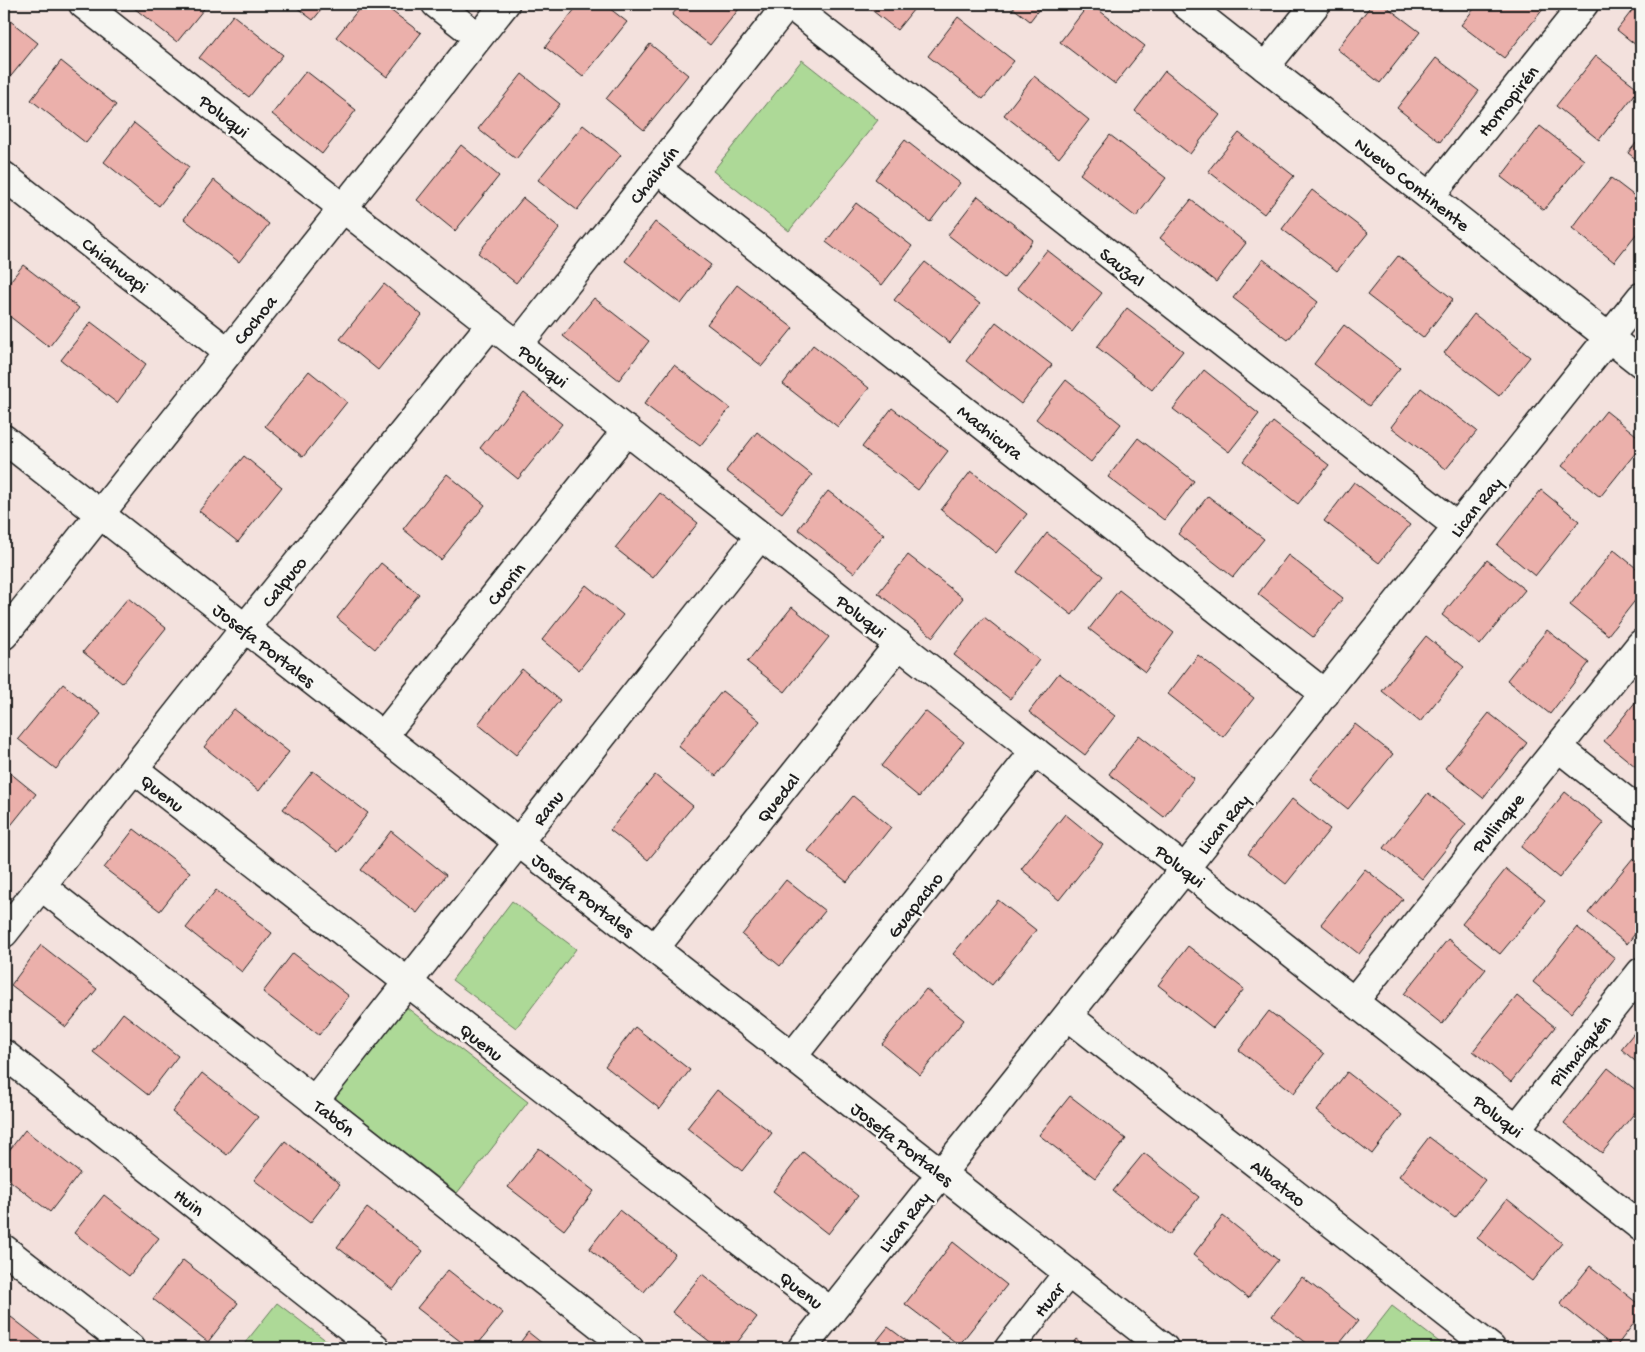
<svg xmlns="http://www.w3.org/2000/svg" width="1645" height="1352" viewBox="0 0 1645 1352" font-family="'Gochi Hand',sans-serif">
	<style>
		.green { fill: #add997; stroke: #647a5a }
		.building { fill: #ebb0ab; stroke: #1c1c1c }
		.lines { fill: none; stroke-linecap: round; stroke-linejoin: round }
		.street-casing { stroke: #1c1c1c; stroke-width: 31 }
		.street { stroke: #f6f6f2; stroke-width: 28 }
		.labels { text-anchor: middle; stroke-width: 5; stroke-linejoin: round; paint-order: stroke }
		.street-label { font-size: 19px; fill: #1c1c1c; stroke: #f6f6f2 }
	</style>
	<rect width="100%" height="100%" fill="#f3e1dd"/>
	<filter id="ink" filterUnits="userSpaceOnUse"><feTurbulence type="fractalNoise" baseFrequency=".02" numOctaves="2"/><feDisplacementMap in="SourceGraphic" scale="10" xChannelSelector="R" yChannelSelector="G"/><feConvolveMatrix kernelMatrix="1 2 1 2 8 2 1 2 1" color-interpolation-filters="sRGB"/></filter>
	<g filter="url(#ink)">
		<g class="green">
			<path d="M802,60L878,120L789,231L713,171Z"/>
			<path d="M512,901L576,949L516,1028L452,980Z"/>
			<path d="M406,1007L528,1102L457,1193L335,1098Z"/>
			<path d="M277,1303L336,1348H241Z"/>
			<path d="M1392,1306L1447,1348H1359Z"/>
		</g>
		<g class="building">
			<path d="M129,4H208L177,42Z"/>
			<path d="M292,4H326L313,20Z"/>
			<path d="M363,4H382L421,33L387,77L336,37Z"/>
			<path d="M579,4H604L627,22L583,77L545,47Z"/>
			<path d="M681,4H743L710,45L672,15Z"/>
			<path d="M864,4H918L897,30Z"/>
			<path d="M1008,4H1043L1030,21Z"/>
			<path d="M1089,4H1091L1145,46L1115,84L1060,42Z"/>
			<path d="M1372,4H1383L1420,32L1380,83L1337,49Z"/>
			<path d="M1478,4H1539L1544,8L1504,58L1461,25Z"/>
			<path d="M1637,4H1641V49L1617,30Z"/>
			<path d="M233,15L283,55L249,97L199,58Z"/>
			<path d="M4,16L38,43L7,81L4,78Z"/>
			<path d="M958,17L1014,61L983,99L928,56Z"/>
			<path d="M650,44L688,75L644,130L606,99Z"/>
			<path d="M1596,56L1639,89L1599,140L1556,106Z"/>
			<path d="M1436,58L1479,91L1440,142L1397,108Z"/>
			<path d="M61,61L116,105L86,143L31,100Z"/>
			<path d="M306,71L356,110L322,154L272,114Z"/>
			<path d="M1165,71L1220,115L1190,154L1135,111Z"/>
			<path d="M522,74L560,104L516,159L478,129Z"/>
			<path d="M1034,76L1089,120L1059,158L1004,115Z"/>
			<path d="M134,123L189,167L159,206L104,162Z"/>
			<path d="M583,125L621,155L577,210L538,180Z"/>
			<path d="M1540,126L1584,160L1544,210L1501,177Z"/>
			<path d="M1239,133L1294,176L1264,214L1208,171Z"/>
			<path d="M1110,135L1166,178L1136,217L1080,174Z"/>
			<path d="M1641,137V163L1628,153Z"/>
			<path d="M905,140L960,183L930,222L875,179Z"/>
			<path d="M461,145L499,176L455,231L417,200Z"/>
			<path d="M1611,178L1641,201V228L1614,262L1572,228Z"/>
			<path d="M214,180L269,224L239,262L184,219Z"/>
			<path d="M1312,190L1368,233L1337,271L1282,229Z"/>
			<path d="M978,196L1033,240L1004,278L948,235Z"/>
			<path d="M523,198L560,228L516,283L478,253Z"/>
			<path d="M1191,200L1246,243L1216,282L1160,238Z"/>
			<path d="M856,203L912,246L882,285L826,242Z"/>
			<path d="M655,222L711,265L681,304L625,261Z"/>
			<path d="M1047,250L1102,293L1072,332L1017,288Z"/>
			<path d="M1398,256L1453,299L1423,338L1367,295Z"/>
			<path d="M1263,259L1318,302L1288,340L1233,298Z"/>
			<path d="M925,262L980,304L950,343L894,300Z"/>
			<path d="M23,265L79,308L49,347L4,312V289Z"/>
			<path d="M384,284L422,315L378,370L340,339Z"/>
			<path d="M737,285L793,328L762,366L707,324Z"/>
			<path d="M594,298L649,341L619,380L563,336Z"/>
			<path d="M1127,308L1183,351L1152,390L1097,347Z"/>
			<path d="M1474,314L1530,357L1499,396L1444,353Z"/>
			<path d="M91,322L146,364L117,403L61,360Z"/>
			<path d="M996,322L1052,365L1021,404L966,361Z"/>
			<path d="M1344,325L1400,368L1369,406L1314,364Z"/>
			<path d="M813,345L869,388L838,427L783,384Z"/>
			<path d="M674,365L730,408L700,446L644,404Z"/>
			<path d="M1204,370L1259,414L1229,452L1173,409Z"/>
			<path d="M309,371L347,402L303,457L265,426Z"/>
			<path d="M1066,380L1121,424L1091,462L1036,419Z"/>
			<path d="M1421,388L1477,431L1446,469L1391,427Z"/>
			<path d="M524,393L562,424L518,479L480,448Z"/>
			<path d="M892,408L948,451L918,490L862,447Z"/>
			<path d="M1606,411L1641,439V446L1600,497L1562,466Z"/>
			<path d="M1273,422L1329,465L1298,504L1243,461Z"/>
			<path d="M757,432L812,475L782,513L726,471Z"/>
			<path d="M1138,438L1194,481L1164,520L1108,477Z"/>
			<path d="M244,456L282,487L238,542L199,511Z"/>
			<path d="M971,471L1027,514L996,553L941,510Z"/>
			<path d="M447,474L485,505L441,560L403,529Z"/>
			<path d="M1354,482L1410,525L1379,563L1324,521Z"/>
			<path d="M1541,490L1579,521L1535,576L1497,545Z"/>
			<path d="M828,491L884,534L854,573L798,529Z"/>
			<path d="M660,493L698,523L653,578L615,548Z"/>
			<path d="M1208,496L1264,539L1233,577L1178,534Z"/>
			<path d="M1047,533L1103,576L1072,615L1017,572Z"/>
			<path d="M1614,550L1641,572V593L1608,635L1570,605Z"/>
			<path d="M908,555L963,598L933,637L878,593Z"/>
			<path d="M1288,555L1343,598L1313,637L1258,594Z"/>
			<path d="M1487,560L1525,590L1480,645L1442,615Z"/>
			<path d="M381,563L419,594L375,649L337,618Z"/>
			<path d="M586,585L623,615L579,670L542,640Z"/>
			<path d="M1119,590L1174,633L1145,672L1089,629Z"/>
			<path d="M128,598L166,628L122,683L83,652Z"/>
			<path d="M792,607L829,637L785,692L747,662Z"/>
			<path d="M984,617L1039,660L1010,699L954,655Z"/>
			<path d="M1547,630L1589,663L1550,714L1507,680Z"/>
			<path d="M1426,636L1464,667L1420,722L1382,691Z"/>
			<path d="M1198,655L1254,698L1223,737L1168,694Z"/>
			<path d="M522,669L560,700L516,755L478,724Z"/>
			<path d="M1059,673L1115,716L1085,755L1029,712Z"/>
			<path d="M63,684L101,714L56,769L18,739Z"/>
			<path d="M722,691L760,721L716,776L678,746Z"/>
			<path d="M1641,695V771L1604,741Z"/>
			<path d="M234,709L289,752L259,791L204,747Z"/>
			<path d="M925,711L964,742L919,797L881,766Z"/>
			<path d="M1489,713L1527,743L1483,798L1445,768Z"/>
			<path d="M1355,724L1393,754L1348,809L1310,779Z"/>
			<path d="M1139,735L1194,778L1164,817L1109,774Z"/>
			<path d="M4,768L36,794L4,834Z"/>
			<path d="M313,771L368,813L338,852L283,809Z"/>
			<path d="M655,775L693,806L648,860L610,830Z"/>
			<path d="M1565,792L1604,823L1559,878L1521,847Z"/>
			<path d="M1428,793L1466,824L1422,879L1384,848Z"/>
			<path d="M853,796L891,827L847,882L808,851Z"/>
			<path d="M1292,799L1330,829L1286,884L1248,854Z"/>
			<path d="M1065,814L1103,845L1059,900L1021,869Z"/>
			<path d="M134,829L190,872L160,911L104,868Z"/>
			<path d="M391,831L446,875L417,913L361,870Z"/>
			<path d="M1633,858L1641,865V926L1627,944L1588,913Z"/>
			<path d="M1365,869L1403,899L1359,954L1321,924Z"/>
			<path d="M1506,869L1545,900L1500,954L1462,924Z"/>
			<path d="M786,880L825,911L780,966L742,935Z"/>
			<path d="M216,890L272,933L242,972L186,928Z"/>
			<path d="M998,900L1036,930L992,985L953,954Z"/>
			<path d="M1577,927L1615,958L1571,1013L1533,982Z"/>
			<path d="M1448,939L1486,969L1442,1024L1404,994Z"/>
			<path d="M41,945L97,989L66,1027L11,985Z"/>
			<path d="M1188,946L1244,989L1213,1028L1158,985Z"/>
			<path d="M293,953L349,996L319,1035L263,992Z"/>
			<path d="M926,989L964,1020L920,1075L882,1044Z"/>
			<path d="M1517,996L1555,1027L1511,1082L1473,1051Z"/>
			<path d="M1269,1011L1324,1054L1294,1093L1239,1050Z"/>
			<path d="M123,1013L178,1056L148,1095L93,1052Z"/>
			<path d="M1641,1024V1066L1621,1049Z"/>
			<path d="M635,1027L690,1070L660,1109L605,1066Z"/>
			<path d="M1608,1068L1641,1094V1105L1602,1153L1564,1123Z"/>
			<path d="M1347,1072L1402,1115L1372,1154L1317,1111Z"/>
			<path d="M202,1073L258,1117L227,1155L172,1112Z"/>
			<path d="M717,1090L772,1133L742,1171L687,1128Z"/>
			<path d="M1070,1096L1126,1139L1095,1178L1039,1135Z"/>
			<path d="M25,1130L80,1173L50,1212L4,1176V1157Z"/>
			<path d="M1429,1137L1485,1180L1455,1218L1399,1176Z"/>
			<path d="M285,1141L340,1184L310,1223L254,1180Z"/>
			<path d="M539,1148L594,1191L564,1230L508,1187Z"/>
			<path d="M803,1152L858,1196L828,1234L773,1191Z"/>
			<path d="M1144,1153L1199,1197L1169,1235L1113,1191Z"/>
			<path d="M104,1195L159,1238L129,1276L74,1233Z"/>
			<path d="M1507,1199L1562,1243L1532,1281L1477,1238Z"/>
			<path d="M367,1208L423,1251L393,1290L337,1247Z"/>
			<path d="M619,1210L675,1254L644,1292L589,1249Z"/>
			<path d="M1223,1216L1278,1260L1248,1298L1193,1255Z"/>
			<path d="M953,1242L1007,1285L959,1345L905,1304Z"/>
			<path d="M183,1260L238,1303L208,1342L153,1299Z"/>
			<path d="M1590,1266L1641,1306V1314L1615,1348L1560,1304Z"/>
			<path d="M448,1270L503,1313L475,1348H469L417,1308Z"/>
			<path d="M702,1274L757,1317L733,1348H718L672,1312Z"/>
			<path d="M1302,1277L1358,1321L1336,1348H1313L1272,1316Z"/>
			<path d="M11,1317L51,1348H4V1326Z"/>
			<path d="M888,1327L916,1348H871Z"/>
			<path d="M528,1332L548,1348H516Z"/>
			<path d="M1076,1339L1088,1348H1069Z"/>
		</g>
		<g class="lines">
			<defs>
				<g id="street">
					<path d="M83,4L1641,1227"/>
					<path d="M436,4L478,37"/>
					<path d="M789,4L1458,527"/>
					<path d="M1185,4L1641,363"/>
					<path d="M1265,67L1316,4"/>
					<path d="M657,169L1325,694"/>
					<path d="M4,176L228,352"/>
					<path d="M1430,196L1584,4"/>
					<path d="M518,345L788,4"/>
					<path d="M4,439L1164,1348"/>
					<path d="M4,635L505,4"/>
					<path d="M383,736L627,430"/>
					<path d="M1558,747L1641,813"/>
					<path d="M134,769L831,1312"/>
					<path d="M41,886L629,1348"/>
					<path d="M4,933L245,628L491,324"/>
					<path d="M654,949L899,644"/>
					<path d="M1354,1001L1641,644"/>
					<path d="M1068,1016L1491,1348"/>
					<path d="M4,1054L376,1348"/>
					<path d="M792,1057L1035,751"/>
					<path d="M314,1101L760,536"/>
					<path d="M1516,1129L1641,972"/>
					<path d="M4,1249L131,1348"/>
					<path d="M802,1348L1641,297"/>
					<path d="M1009,1348L1068,1273"/>
				</g>
			</defs>
			<use href="#street" class="street-casing"/>
			<use href="#street" class="street"/>
		</g>
	</g>
	<g class="labels">
		<g class="street-label">
			<text transform="translate(1507 100) rotate(-51)" y="7">Hornopirén</text>
			<text transform="translate(225 115) rotate(38)" y="7">Poluqui</text>
			<text transform="translate(653 174) rotate(-52)" y="7">Chaihuín</text>
			<text transform="translate(1413 183) rotate(38)" y="7">Nuevo Continente</text>
			<text transform="translate(116 264) rotate(38)" y="7">Chiahuapi</text>
			<text transform="translate(1123 266) rotate(38)" y="7">Sauzal</text>
			<text transform="translate(254 319) rotate(-51)" y="7">Cochoa</text>
			<text transform="translate(544 365) rotate(38)" y="7">Poluqui</text>
			<text transform="translate(991 431) rotate(38)" y="7">Machicura</text>
			<text transform="translate(1475 506) rotate(-51)" y="7">Lican Ray</text>
			<text transform="translate(283 581) rotate(-51)" y="7">Calpuco</text>
			<text transform="translate(505 583) rotate(-51)" y="7">Cuorin</text>
			<text transform="translate(862 615) rotate(38)" y="7">Poluqui</text>
			<text transform="translate(265 644) rotate(38)" y="7">Josefa Portales</text>
			<text transform="translate(163 792) rotate(38)" y="7">Quenu</text>
			<text transform="translate(777 797) rotate(-51)" y="7">Quedal</text>
			<text transform="translate(547 807) rotate(-52)" y="7">Ranu</text>
			<text transform="translate(1497 822) rotate(-51)" y="7">Pullinque</text>
			<text transform="translate(1222 823) rotate(-51)" y="7">Lican Ray</text>
			<text transform="translate(1181 865) rotate(38)" y="7">Poluqui</text>
			<text transform="translate(584 894) rotate(38)" y="7">Josefa Portales</text>
			<text transform="translate(914 904) rotate(-52)" y="7">Guapacho</text>
			<text transform="translate(482 1041) rotate(38)" y="7">Quenu</text>
			<text transform="translate(1579 1050) rotate(-51)" y="7">Pilmaiquén</text>
			<text transform="translate(1499 1115) rotate(38)" y="7">Poluqui</text>
			<text transform="translate(335 1117) rotate(38)" y="7">Tabón</text>
			<text transform="translate(903 1143) rotate(38)" y="7">Josefa Portales</text>
			<text transform="translate(1279 1182) rotate(38)" y="7">Albatao</text>
			<text transform="translate(190 1201) rotate(38)" y="7">Huin</text>
			<text transform="translate(903 1221) rotate(-52)" y="7">Lican Ray</text>
			<text transform="translate(802 1289) rotate(38)" y="7">Quenu</text>
			<text transform="translate(1048 1299) rotate(-52)" y="7">Huar</text>
		</g>
	</g>
	<rect width="1645" height="1352" fill="none" stroke="#f6f6f2" stroke-width="20"/>
	<rect x="10" y="10" width="1625" height="1332" fill="none" stroke="#1c1c1c" stroke-width="2" filter="url(#ink)"/>
</svg>
